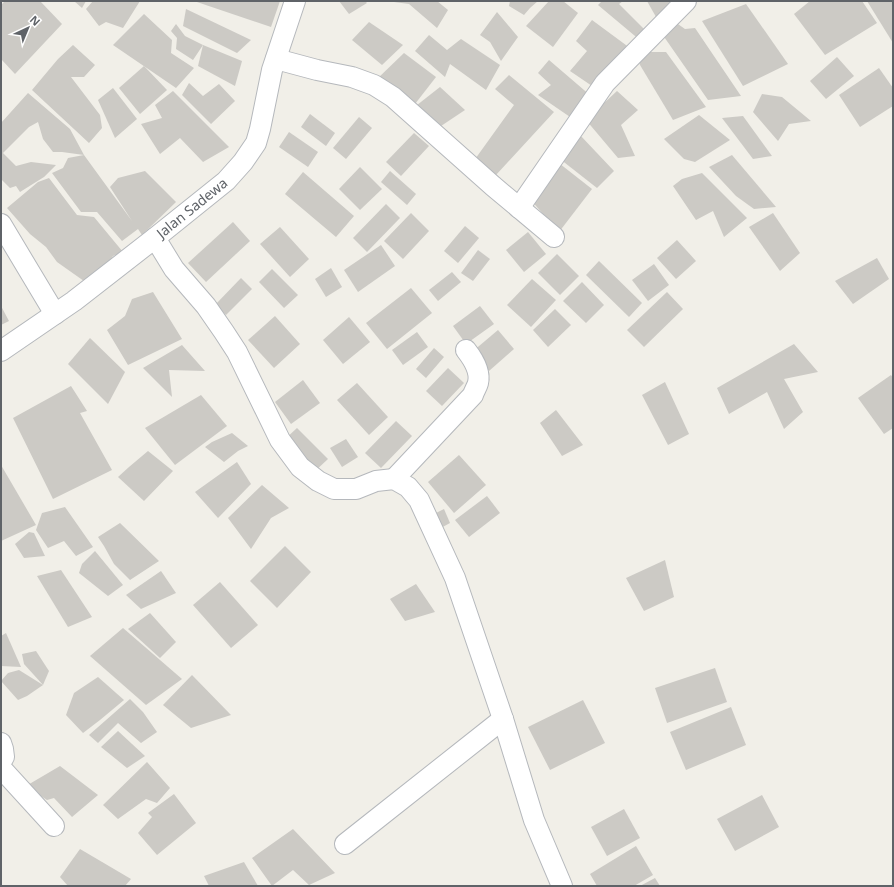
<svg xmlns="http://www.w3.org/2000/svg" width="894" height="887" viewBox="0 0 894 887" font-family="'Noto Sans',sans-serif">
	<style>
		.building { fill: #cccac5 }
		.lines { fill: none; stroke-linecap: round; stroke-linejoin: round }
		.street-casing { stroke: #b5b8bc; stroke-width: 22 }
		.street { stroke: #fff; stroke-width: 20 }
		.labels { text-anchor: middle; stroke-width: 4; stroke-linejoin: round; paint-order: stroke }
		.street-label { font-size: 14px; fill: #5f6368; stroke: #fff }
	</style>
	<rect width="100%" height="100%" fill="#f1efe8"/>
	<g class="building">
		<path d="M5,1H40L62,24L15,74L1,59V5Z"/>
		<path d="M74,1H86L82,8Z"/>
		<path d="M93,1H140L123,28L106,22L99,26L86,9Z"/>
		<path d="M194,1H280L271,27Z"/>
		<path d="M339,1H365L367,3L349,14Z"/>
		<path d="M394,1H437L448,10L437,28L409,4L394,2Z"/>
		<path d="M510,1H538L530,8L524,15L509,6Z"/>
		<path d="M549,1H563L578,13L553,47L526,26Z"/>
		<path d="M602,1H623L619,4L651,36L641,41L598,5Z"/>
		<path d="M647,1H682L660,24Z"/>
		<path d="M810,1H862L877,23L825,55L794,14Z"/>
		<path d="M867,1H893V43Z"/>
		<path d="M746,4L788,64L743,86L702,21Z"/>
		<path d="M186,9L251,40L237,53L183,26Z"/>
		<path d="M497,12L518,37L501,61L490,42L480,35Z"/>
		<path d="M144,14L172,40L171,53L194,68L176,88L113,45Z"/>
		<path d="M592,20L634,51L595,88L570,71L587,51L576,41Z"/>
		<path d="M369,22L403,45L382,65L352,40Z"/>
		<path d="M675,22L685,29L695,28L741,96L708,100L660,31Z"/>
		<path d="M176,24L185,36L203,45L193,60L176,49L177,38L171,31Z"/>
		<path d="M429,35L447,50L461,39L500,65L486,90L450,64L445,77L415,51Z"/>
		<path d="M73,45L95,65L84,77H71L100,115L102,128L89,143L32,90L58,59Z"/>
		<path d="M203,45L242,61L235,86L198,66Z"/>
		<path d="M636,52H666L706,107L673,120L640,65Z"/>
		<path d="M404,53L436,77L415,104L376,80Z"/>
		<path d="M837,57L854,76L826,99L810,81Z"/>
		<path d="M549,60L591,96L573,119L538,95L551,85L538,73Z"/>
		<path d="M144,66L167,90L140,114L119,88Z"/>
		<path d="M879,68L893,88V106L860,127L839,95Z"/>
		<path d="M509,75L554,112L496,175L473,162L514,105L495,89Z"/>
		<path d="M189,83L203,96L219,84L235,101L211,124L182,95Z"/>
		<path d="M440,87L465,110L441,126L412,109Z"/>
		<path d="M113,88L137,119L115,138L98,100Z"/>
		<path d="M173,91L229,147L203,162L180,138L160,154L141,124L162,118L155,105Z"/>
		<path d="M617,91L638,110L621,125L635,156L618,158L586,120Z"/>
		<path d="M28,93L70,129L84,155L62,152H53L43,139L38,122L29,127L3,153L16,166L31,162L56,165L44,177L20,192L16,186L10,188L1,179V123Z"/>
		<path d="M762,94L782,97L811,121L789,124L778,141L753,112Z"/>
		<path d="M310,114L335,133L326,146L301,127Z"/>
		<path d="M699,115L730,140L695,162L684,159L664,139Z"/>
		<path d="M743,116L772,156L753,159L722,118Z"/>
		<path d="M359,117L372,128L346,159L333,148Z"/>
		<path d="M289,132L318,152L308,167L279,147Z"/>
		<path d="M414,133L429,146L401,176L386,162Z"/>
		<path d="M579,134L614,171L597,188L560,159Z"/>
		<path d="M84,155L132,221L110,187L118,178L145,171L176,202L142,235L138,229L122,241L97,212H81L52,173L63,168L68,158Z"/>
		<path d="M732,155L776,207L754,209L736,196L709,167Z"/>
		<path d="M555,160L592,189L559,232L529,198Z"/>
		<path d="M360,167L382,189L360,210L339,189Z"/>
		<path d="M390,171L416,194L407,205L381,182Z"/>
		<path d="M303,172L354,216L336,237L285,194Z"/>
		<path d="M702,173L747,218L724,237L713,211L696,220L673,186L682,179Z"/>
		<path d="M49,178L77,215L94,217L123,252L113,256L91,286L57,262L46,247L30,234L7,208L38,182Z"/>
		<path d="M386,204L400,218L367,252L353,238Z"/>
		<path d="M411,213L429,231L403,259L384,241Z"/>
		<path d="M773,213L800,253L780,271L749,227Z"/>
		<path d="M233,222L250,241L206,282L188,263Z"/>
		<path d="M465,226L479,238L458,263L444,251Z"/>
		<path d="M280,227L309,259L290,277L260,244Z"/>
		<path d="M528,232L546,254L524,272L506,250Z"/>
		<path d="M677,240L696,261L676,279L657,258Z"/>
		<path d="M381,245L395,266L358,292L344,270Z"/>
		<path d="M478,250L490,259L473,281L461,273Z"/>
		<path d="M557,254L579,276L560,295L538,273Z"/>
		<path d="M877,258L889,279L853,304L835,281Z"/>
		<path d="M599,261L642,303L629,317L586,275Z"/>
		<path d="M654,264L669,285L648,301L632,280Z"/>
		<path d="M331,268L342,287L326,297L315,279Z"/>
		<path d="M272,269L298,295L284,308L259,282Z"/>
		<path d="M452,272L461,282L438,301L429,290Z"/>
		<path d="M241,278L252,289L226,315L215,305Z"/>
		<path d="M532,279L556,300L531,327L507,305Z"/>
		<path d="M582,282L604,305L586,323L563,301Z"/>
		<path d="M411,288L432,313L387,349L366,323Z"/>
		<path d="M153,292L182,339L128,365L107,330L125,316L132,299Z"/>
		<path d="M667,292L683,309L644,347L627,330Z"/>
		<path d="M1,306L9,321L1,325Z"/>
		<path d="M480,306L494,324L466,344L453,326Z"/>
		<path d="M555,309L571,325L548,347L533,330Z"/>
		<path d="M275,316L300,344L274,368L248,340Z"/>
		<path d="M349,317L370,342L343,364L323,340Z"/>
		<path d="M498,330L514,349L489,371L472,352Z"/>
		<path d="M417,332L428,347L403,365L392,350Z"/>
		<path d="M90,338L125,372L108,404L68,364Z"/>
		<path d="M794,344L818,372L784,379L803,412L784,429L767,392L729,414L717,388Z"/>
		<path d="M182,345L205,371L169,370L172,397L143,368Z"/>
		<path d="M434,348L444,357L426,378L416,369Z"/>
		<path d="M448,368L464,383L442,406L426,391Z"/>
		<path d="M891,375L893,378V428L884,434L858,398Z"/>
		<path d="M303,380L320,403L291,424L275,402Z"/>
		<path d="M665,382L689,434L668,445L642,395Z"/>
		<path d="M357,383L388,417L369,435L337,400Z"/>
		<path d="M71,386L87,411L80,413L112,470L53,499L13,418Z"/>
		<path d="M201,395L227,426L175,465L145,428Z"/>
		<path d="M556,410L583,445L562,456L540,423Z"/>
		<path d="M396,421L412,436L381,468L365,453Z"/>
		<path d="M297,428L328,459L314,472L283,441Z"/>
		<path d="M232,433L248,446L238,451L224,462L205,447L212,442Z"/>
		<path d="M346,439L358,457L342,467L330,448Z"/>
		<path d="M148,451L173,471L144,501L118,477L129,467Z"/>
		<path d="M459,455L486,485L454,513L428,482Z"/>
		<path d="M237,462L251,484L218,518L195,492Z"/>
		<path d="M1,465L36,525L1,541Z"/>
		<path d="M262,485L289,508L271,518L251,549L228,518Z"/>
		<path d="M487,496L500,513L469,537L455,520Z"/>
		<path d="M65,507L93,547L76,556L64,541L48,548L36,530L42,513Z"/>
		<path d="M444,509L450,523L439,529L432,515Z"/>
		<path d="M120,523L159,561L130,580L114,564L104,546L98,537Z"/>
		<path d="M29,532L34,533L45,556L24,558L15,544Z"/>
		<path d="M285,546L311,572L277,608L250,581Z"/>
		<path d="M95,551L123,585L108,596L79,573L82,564Z"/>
		<path d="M665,560L674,597L644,611L626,578Z"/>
		<path d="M61,570L92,617L68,627L37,576Z"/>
		<path d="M161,571L176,593L141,609L126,595Z"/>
		<path d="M220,582L258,625L231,648L193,605Z"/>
		<path d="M416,584L435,612L405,621L390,599Z"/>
		<path d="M150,613L176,642L160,658L128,629Z"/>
		<path d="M123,628L182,679L146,705L90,656Z"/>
		<path d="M6,633L21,667L1,666V636Z"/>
		<path d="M36,651L49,671L43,685L24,664L22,654Z"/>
		<path d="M715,668L727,702L667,723L655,688Z"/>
		<path d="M19,670L43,685L27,696L18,700L1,681L8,673Z"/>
		<path d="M192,675L231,715L191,728L163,705Z"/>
		<path d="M98,677L124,700L100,720L83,733L66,715L74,693Z"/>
		<path d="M130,699L143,712L157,732L141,743L118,723L98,743L89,735Z"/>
		<path d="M583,700L605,743L550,770L528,727Z"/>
		<path d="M731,707L746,745L686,770L670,732Z"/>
		<path d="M118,731L145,756L127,768L101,747Z"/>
		<path d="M147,762L170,788L157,803L146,799L118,819L103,805Z"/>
		<path d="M60,766L98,795L72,817L54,798L47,800L26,786Z"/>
		<path d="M174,794L196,823L157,855L138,833L152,817L148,813Z"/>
		<path d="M762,795L779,827L735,851L717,819Z"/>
		<path d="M624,809L640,838L607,856L591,827Z"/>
		<path d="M293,829L335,873L309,885L293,870L272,886L252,858Z"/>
		<path d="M636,846L653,875L634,886H597L590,874Z"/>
		<path d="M80,849L131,879L125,886H68L60,877Z"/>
		<path d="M244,862L258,886H209L204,876Z"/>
		<path d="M655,878L660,886H640Z"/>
	</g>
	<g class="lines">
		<defs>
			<g id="street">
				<path d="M276,59L317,70L352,77L374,85L393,97L493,186L554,237"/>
				<path d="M519,208L605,83L686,1"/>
				<path d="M1,224L55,314"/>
				<path d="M155,238L174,269L206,306L224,332L237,352L280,440L300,467L318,481L334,489H356L376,481L394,479L408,487L419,500L455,578L503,719L534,820L562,886"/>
				<path d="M1,351L74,301L155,238L226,181L243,162L256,143L260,129L272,70L295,1"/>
				<path d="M394,479L473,395C474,391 477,387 478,383C481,371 473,359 466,350"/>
				<path d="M1,743L3,749L4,757L1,761"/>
				<path d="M1,768L54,826"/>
				<path d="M345,844L503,719"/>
			</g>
		</defs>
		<use href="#street" class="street-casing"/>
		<use href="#street" class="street"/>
	</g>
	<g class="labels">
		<g class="street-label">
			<text transform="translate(192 208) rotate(-39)" y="5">Jalan Sadewa</text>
		</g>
	</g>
	<rect width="894" height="887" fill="none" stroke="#5f6368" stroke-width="4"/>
	<g transform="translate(28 28) rotate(44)" stroke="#ffffff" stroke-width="3" paint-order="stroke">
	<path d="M0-3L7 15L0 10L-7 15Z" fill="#5f6368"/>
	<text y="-6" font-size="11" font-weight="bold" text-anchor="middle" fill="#5f6368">N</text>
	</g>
</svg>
